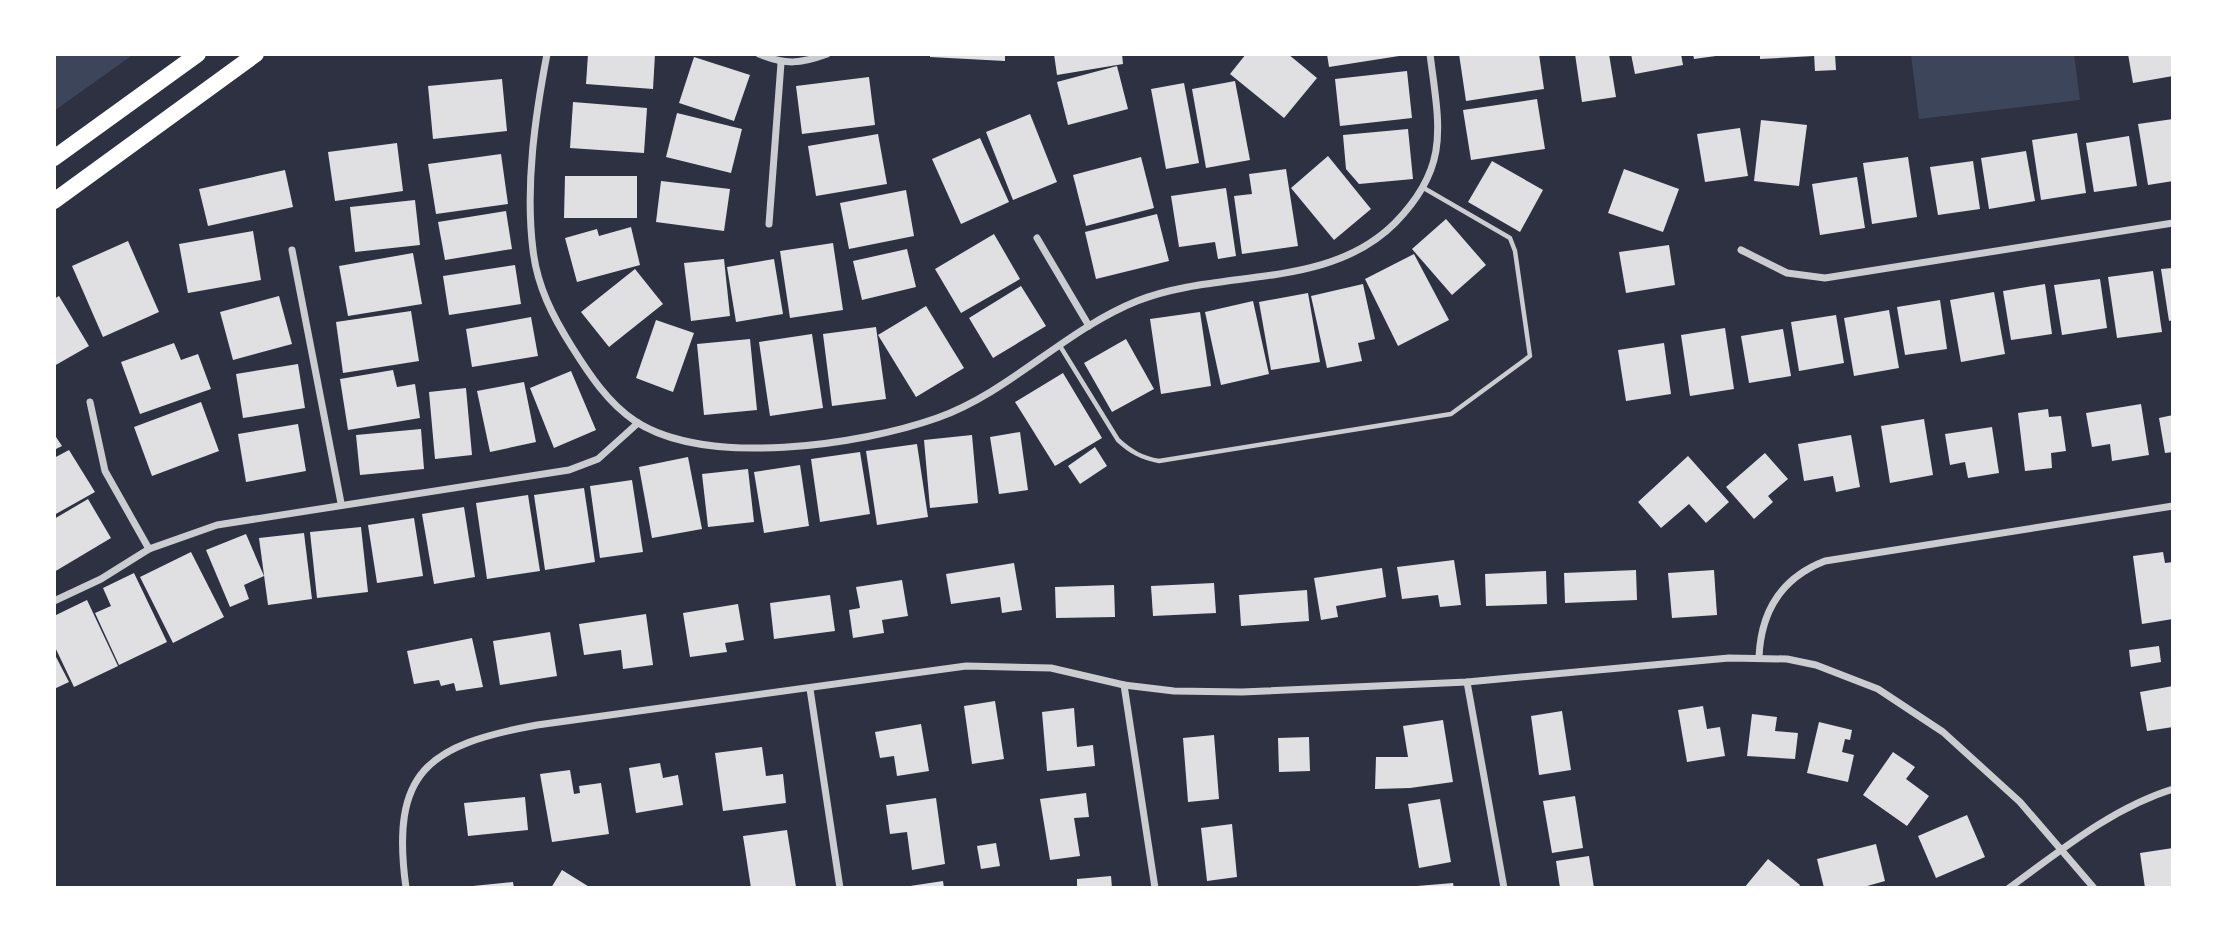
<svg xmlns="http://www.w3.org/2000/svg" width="2227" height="942" viewBox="0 0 2227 942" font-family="'Alegreya Sans',sans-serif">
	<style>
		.green { fill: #3c4559 }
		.building { fill: #e0e0e3 }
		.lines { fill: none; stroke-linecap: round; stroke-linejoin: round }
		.service { stroke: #caccd0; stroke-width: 4.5 }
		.minor { stroke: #caccd0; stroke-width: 7 }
		.primary { stroke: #fff; stroke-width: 16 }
	</style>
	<rect width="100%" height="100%" fill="#2d3142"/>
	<g class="green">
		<path d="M54,54H134L54,111Z"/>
		<path d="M1911,54H2074L2080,100L1919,119Z"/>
	</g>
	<g class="building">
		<path d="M588,54H655L653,89L586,84Z"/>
		<path d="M930,54H1005V61L930,57Z"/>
		<path d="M1054,54H1122L1123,64L1057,75Z"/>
		<path d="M1246,54H1288L1317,78L1284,118L1230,74Z"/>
		<path d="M1327,54H1399V56L1329,67Z"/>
		<path d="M1459,54H1539L1544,89L1466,101Z"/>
		<path d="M1575,54H1609L1616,97L1582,102Z"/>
		<path d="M1631,54H1681L1683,65L1635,74Z"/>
		<path d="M1693,54H1716V56L1694,59Z"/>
		<path d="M1760,54H1814V56L1760,59Z"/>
		<path d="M1814,54H1835L1836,70L1815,71Z"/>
		<path d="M2128,54H2173V76L2133,83Z"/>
		<path d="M694,57L750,75L734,121L679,103Z"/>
		<path d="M1117,66L1128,109L1068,125L1057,82Z"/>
		<path d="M1407,71L1412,118L1340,126L1335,79Z"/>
		<path d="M869,77L875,125L802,134L796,86Z"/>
		<path d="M502,79L507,131L433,139L428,86Z"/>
		<path d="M1235,81L1250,160L1206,168L1192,89Z"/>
		<path d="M1184,83L1199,163L1166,169L1151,89Z"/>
		<path d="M1537,99L1545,149L1471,160L1463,110Z"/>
		<path d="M573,102L647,108L644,153L570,148Z"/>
		<path d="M677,113L742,129L731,173L666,157Z"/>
		<path d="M1030,114L1057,182L1013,200L986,132Z"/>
		<path d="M2173,119V181L2148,185L2138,124Z"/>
		<path d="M1761,120L1807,125L1799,186L1754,181Z"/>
		<path d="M1740,128L1748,176L1705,182L1697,134Z"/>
		<path d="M1408,129L1413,179L1359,184L1346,169L1343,135Z"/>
		<path d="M2077,133L2086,193L2041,200L2032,140Z"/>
		<path d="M878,134L887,184L816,196L808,146Z"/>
		<path d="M2129,136L2137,186L2094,192L2086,143Z"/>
		<path d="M980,138L1009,202L961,224L932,159Z"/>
		<path d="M397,143L403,191L335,201L328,152Z"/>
		<path d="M2026,151L2035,201L1989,209L1981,158Z"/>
		<path d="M501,154L508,204L436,214L428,164Z"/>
		<path d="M1328,156L1371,209L1334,240L1291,188Z"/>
		<path d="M1141,157L1154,208L1086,226L1073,175Z"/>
		<path d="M1908,157L1917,217L1872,224L1863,163Z"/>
		<path d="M1492,161L1543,190L1520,232L1468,202Z"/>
		<path d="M1973,161L1980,209L1938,215L1930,167Z"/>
		<path d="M1286,169L1298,246L1242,254L1234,196L1252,194L1249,174Z"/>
		<path d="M1624,169L1679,189L1663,232L1608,213Z"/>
		<path d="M285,170L293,207L208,226L199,189Z"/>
		<path d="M565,176H637V218H564Z"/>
		<path d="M1857,177L1865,228L1820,235L1812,184Z"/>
		<path d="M661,181L730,189L724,231L656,222Z"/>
		<path d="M1226,188L1236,256L1218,259L1215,242L1179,247L1171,196Z"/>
		<path d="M906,190L914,236L849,249L840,203Z"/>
		<path d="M415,200L420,245L355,252L350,207Z"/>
		<path d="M506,211L512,249L445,260L438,222Z"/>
		<path d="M1157,214L1169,261L1096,279L1085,232Z"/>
		<path d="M1446,219L1486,265L1452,295L1412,249Z"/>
		<path d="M631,227L640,265L577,282L565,238L597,229L599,236Z"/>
		<path d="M253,231L261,280L188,293L179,244Z"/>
		<path d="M994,234L1020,279L961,313L935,269Z"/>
		<path d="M128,241L159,312L103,337L72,266Z"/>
		<path d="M833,243L843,310L790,318L780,251Z"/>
		<path d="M1669,245L1675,285L1626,293L1619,252Z"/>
		<path d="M907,249L916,287L862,300L853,261Z"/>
		<path d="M413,253L422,304L348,316L339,266Z"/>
		<path d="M1414,254L1449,320L1398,346L1365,279Z"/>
		<path d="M724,259L730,316L691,321L684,263Z"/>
		<path d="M774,259L783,314L736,322L727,267Z"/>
		<path d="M515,265L521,304L449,315L443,276Z"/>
		<path d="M2173,268V320L2169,321L2161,269Z"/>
		<path d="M635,269L663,304L609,347L581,312Z"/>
		<path d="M2153,271L2162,332L2117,338L2108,277Z"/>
		<path d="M2100,279L2107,328L2062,335L2054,285Z"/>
		<path d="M1363,284L1375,339L1358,343L1362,361L1327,368L1311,296Z"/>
		<path d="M2045,284L2052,334L2011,340L2003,291Z"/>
		<path d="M1021,286L1046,326L993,358L969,318Z"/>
		<path d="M1994,292L2005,354L1961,362L1950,300Z"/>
		<path d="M1308,293L1320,362L1271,370L1259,302Z"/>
		<path d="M59,296L89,346L54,366V299Z"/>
		<path d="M279,296L292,344L233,360L220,312Z"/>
		<path d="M1940,300L1947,349L1905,355L1897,307Z"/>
		<path d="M1253,301L1269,374L1221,385L1205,312Z"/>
		<path d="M926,306L964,368L916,397L878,335Z"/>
		<path d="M1889,310L1899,368L1854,376L1844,318Z"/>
		<path d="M411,311L419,361L343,373L336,322Z"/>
		<path d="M1200,312L1211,386L1161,394L1150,319Z"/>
		<path d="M1836,315L1844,363L1799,371L1791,322Z"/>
		<path d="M531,317L538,356L472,367L466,329Z"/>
		<path d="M656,320L694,333L673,392L636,378Z"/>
		<path d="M876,327L886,399L832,406L823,334Z"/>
		<path d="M1725,328L1734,389L1690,396L1681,335Z"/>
		<path d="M1783,329L1791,376L1749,383L1741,336Z"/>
		<path d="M812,334L823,408L770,416L759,342Z"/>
		<path d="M750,339L757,410L704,415L697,344Z"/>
		<path d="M1126,339L1154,389L1112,412L1084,363Z"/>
		<path d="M174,343L181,360L198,354L211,389L140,414L121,362Z"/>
		<path d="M1664,343L1671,394L1626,401L1618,350Z"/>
		<path d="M298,364L305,408L243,418L236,374Z"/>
		<path d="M393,370L397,387L415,384L420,418L348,430L340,379Z"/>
		<path d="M571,371L596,430L554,448L530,388Z"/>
		<path d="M1063,373L1102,438L1055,466L1015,402Z"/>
		<path d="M524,382L536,442L490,452L477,391Z"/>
		<path d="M466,388L472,455L435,459L429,392Z"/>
		<path d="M201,402L219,451L152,476L134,427Z"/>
		<path d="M2141,404L2149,455L2112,461L2110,444L2092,447L2086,413Z"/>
		<path d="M2048,409L2049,417L2061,416L2066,451L2051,453L2052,468L2025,471L2018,413Z"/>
		<path d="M2173,415V452L2165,453L2159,418Z"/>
		<path d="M1924,419L1933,475L1890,483L1881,426Z"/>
		<path d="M298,424L306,471L246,482L238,434Z"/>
		<path d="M1992,427L1999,473L1968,478L1965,462L1950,465L1945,434Z"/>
		<path d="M421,429L424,469L360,475L356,435Z"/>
		<path d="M1020,432L1028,490L999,494L990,437Z"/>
		<path d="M54,434L62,446L54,450Z"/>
		<path d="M972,435L978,503L930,508L924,440Z"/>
		<path d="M1851,435L1860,487L1836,492L1833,476L1804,481L1798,444Z"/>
		<path d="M917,444L928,517L877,525L866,451Z"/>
		<path d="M1095,447L1107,466L1080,484L1068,466Z"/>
		<path d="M69,450L95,492L54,515V458Z"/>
		<path d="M860,452L870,514L820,522L811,459Z"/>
		<path d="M1765,453L1788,479L1768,496L1773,502L1754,519L1726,487Z"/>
		<path d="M1688,456L1729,502L1706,523L1689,504L1661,528L1638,502Z"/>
		<path d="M688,457L702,529L652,538L639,467Z"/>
		<path d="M800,465L809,526L764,533L754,472Z"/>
		<path d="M748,469L754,522L708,527L702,474Z"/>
		<path d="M632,480L643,552L600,558L590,486Z"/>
		<path d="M584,488L595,562L545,570L534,495Z"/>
		<path d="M528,495L540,571L487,579L476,503Z"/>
		<path d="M88,499L111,538L54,572V519Z"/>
		<path d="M464,507L475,577L434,584L422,514Z"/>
		<path d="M414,518L423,576L377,583L368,525Z"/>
		<path d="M361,527L368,592L317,598L310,532Z"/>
		<path d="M304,533L312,599L268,605L259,538Z"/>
		<path d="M246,534L264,576L244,585L249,599L230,607L206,550Z"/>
		<path d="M191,552L224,617L173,643L140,577Z"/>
		<path d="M2163,552L2165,563L2173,562V619L2142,624L2133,556Z"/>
		<path d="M1454,560L1461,605L1440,607L1438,595L1402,599L1397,567Z"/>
		<path d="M1014,563L1022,610L1002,613L1000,597L951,604L946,574Z"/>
		<path d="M1382,568L1386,597L1336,606L1338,617L1321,620L1314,578Z"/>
		<path d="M1636,570L1637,600L1565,603L1564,573Z"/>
		<path d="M1714,570L1717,615L1672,618L1668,573Z"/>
		<path d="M1546,571L1547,604L1486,606L1485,574Z"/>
		<path d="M134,573L167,642L119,665L95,613L111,606L103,588Z"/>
		<path d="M902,580L908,616L882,620L884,633L853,638L849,610L860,608L856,587Z"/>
		<path d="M1214,583L1216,613L1153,616L1151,586Z"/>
		<path d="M1114,585L1115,617L1056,618L1055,587Z"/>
		<path d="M1307,590L1309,621L1241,626L1239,595Z"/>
		<path d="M830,595L835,631L774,639L770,603Z"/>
		<path d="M87,600L118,666L74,687L54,645V616Z"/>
		<path d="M738,604L744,640L725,643L727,652L690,657L683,613Z"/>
		<path d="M646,614L653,665L623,669L621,650L584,655L579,624Z"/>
		<path d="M550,632L557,676L500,685L493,641Z"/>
		<path d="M472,638L483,687L456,691L454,683L441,686L439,680L414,684L407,651Z"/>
		<path d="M2159,646L2161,662L2131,667L2129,650Z"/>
		<path d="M54,653L69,682L54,689Z"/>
		<path d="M2173,686V727L2147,731L2140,692Z"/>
		<path d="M995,701L1004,759L972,764L964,706Z"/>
		<path d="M1703,706L1707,729L1720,727L1725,756L1687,762L1678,710Z"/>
		<path d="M1074,708L1077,747L1093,745L1095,766L1047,771L1042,712Z"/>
		<path d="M1562,711L1571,770L1539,775L1531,716Z"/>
		<path d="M1752,714L1777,717L1775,731L1798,733L1795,759L1747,756Z"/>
		<path d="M1443,720L1453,782L1410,788L1375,789L1376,757H1408L1403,726Z"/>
		<path d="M1819,722L1852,730L1850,740L1845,739L1842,752L1854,755L1848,782L1807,773Z"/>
		<path d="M921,724L929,771L897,776L894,756L880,758L875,732Z"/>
		<path d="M1214,735L1219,799L1188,802L1183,738Z"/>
		<path d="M1309,737L1310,771L1279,772L1278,738Z"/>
		<path d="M762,747L766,776L783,774L786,803L723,811L715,753Z"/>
		<path d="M1893,752L1915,767L1906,779L1929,796L1907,826L1863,795Z"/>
		<path d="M660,763L663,778L678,775L683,805L636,813L629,768Z"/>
		<path d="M570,770L574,794L580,793L579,786L601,783L609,834L552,842L540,774Z"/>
		<path d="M1086,793L1089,817L1074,818L1080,856L1050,860L1040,799Z"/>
		<path d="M1575,796L1583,848L1552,853L1543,801Z"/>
		<path d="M525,797L528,830L468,836L464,803Z"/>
		<path d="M936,798L945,864L912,870L907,832L890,834L886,805Z"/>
		<path d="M1440,799L1451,862L1419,868L1408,804Z"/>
		<path d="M1967,815L1985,857L1936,878L1918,836Z"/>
		<path d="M1232,824L1237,877L1207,881L1201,828Z"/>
		<path d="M787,830L796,887L751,888L743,836Z"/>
		<path d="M996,843L1000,866L981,869L977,846Z"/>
		<path d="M1876,844L1885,881L1860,888H1824L1817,859Z"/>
		<path d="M2173,848V888H2145L2140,853Z"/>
		<path d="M1589,856L1594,888H1560L1556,861Z"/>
		<path d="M1768,859L1800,885L1798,888H1744Z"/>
		<path d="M562,870L591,888H551Z"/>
		<path d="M1111,876L1112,888H1077V879Z"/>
		<path d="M943,881L944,888H910V886Z"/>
		<path d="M513,882L514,888H473V886Z"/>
		<path d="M1453,883L1454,888H1417V886Z"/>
	</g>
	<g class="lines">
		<path class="service" d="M1060,346L1118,440C1131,452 1142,458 1159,461L1451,414L1530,356L1515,251L1510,238L1422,187"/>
		<g class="minor">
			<path d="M547,54C535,117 525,186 533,250C537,286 553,317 572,347C589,374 608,403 635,421C706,468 861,445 937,418C1010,392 1065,330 1137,301C1220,268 1327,291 1395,223C1451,166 1439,126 1430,54"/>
			<path d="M759,54C786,65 800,64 827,54"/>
			<path d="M769,224L781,63"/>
			<path d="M1037,238L1089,326"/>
			<path d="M292,250L341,503"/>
			<path d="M1741,250L1787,273L1825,278L2173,223"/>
			<path d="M90,402L105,471L149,549"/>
			<path d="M54,601L101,579L149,549L217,525L569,470L598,459L638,423"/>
			<path d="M1759,657C1761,611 1781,578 1825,561L2173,506"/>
			<path d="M1467,682L1504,888"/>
			<path d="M1124,685L1155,888"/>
			<path d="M810,689L840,888"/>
			<path d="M406,888C390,771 428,745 537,725L966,666L1051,668L1124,685L1174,691L1242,692L1467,682L1729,658L1787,659L1816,665L1878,689L1943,732L2020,802L2094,888"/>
			<path d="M2009,888C2060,851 2112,808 2173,789"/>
		</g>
		<g class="primary">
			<path d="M54,158L198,54"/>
			<path d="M54,201L256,54"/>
		</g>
	</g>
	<rect width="2227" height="942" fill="none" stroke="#ffffff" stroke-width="112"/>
</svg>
